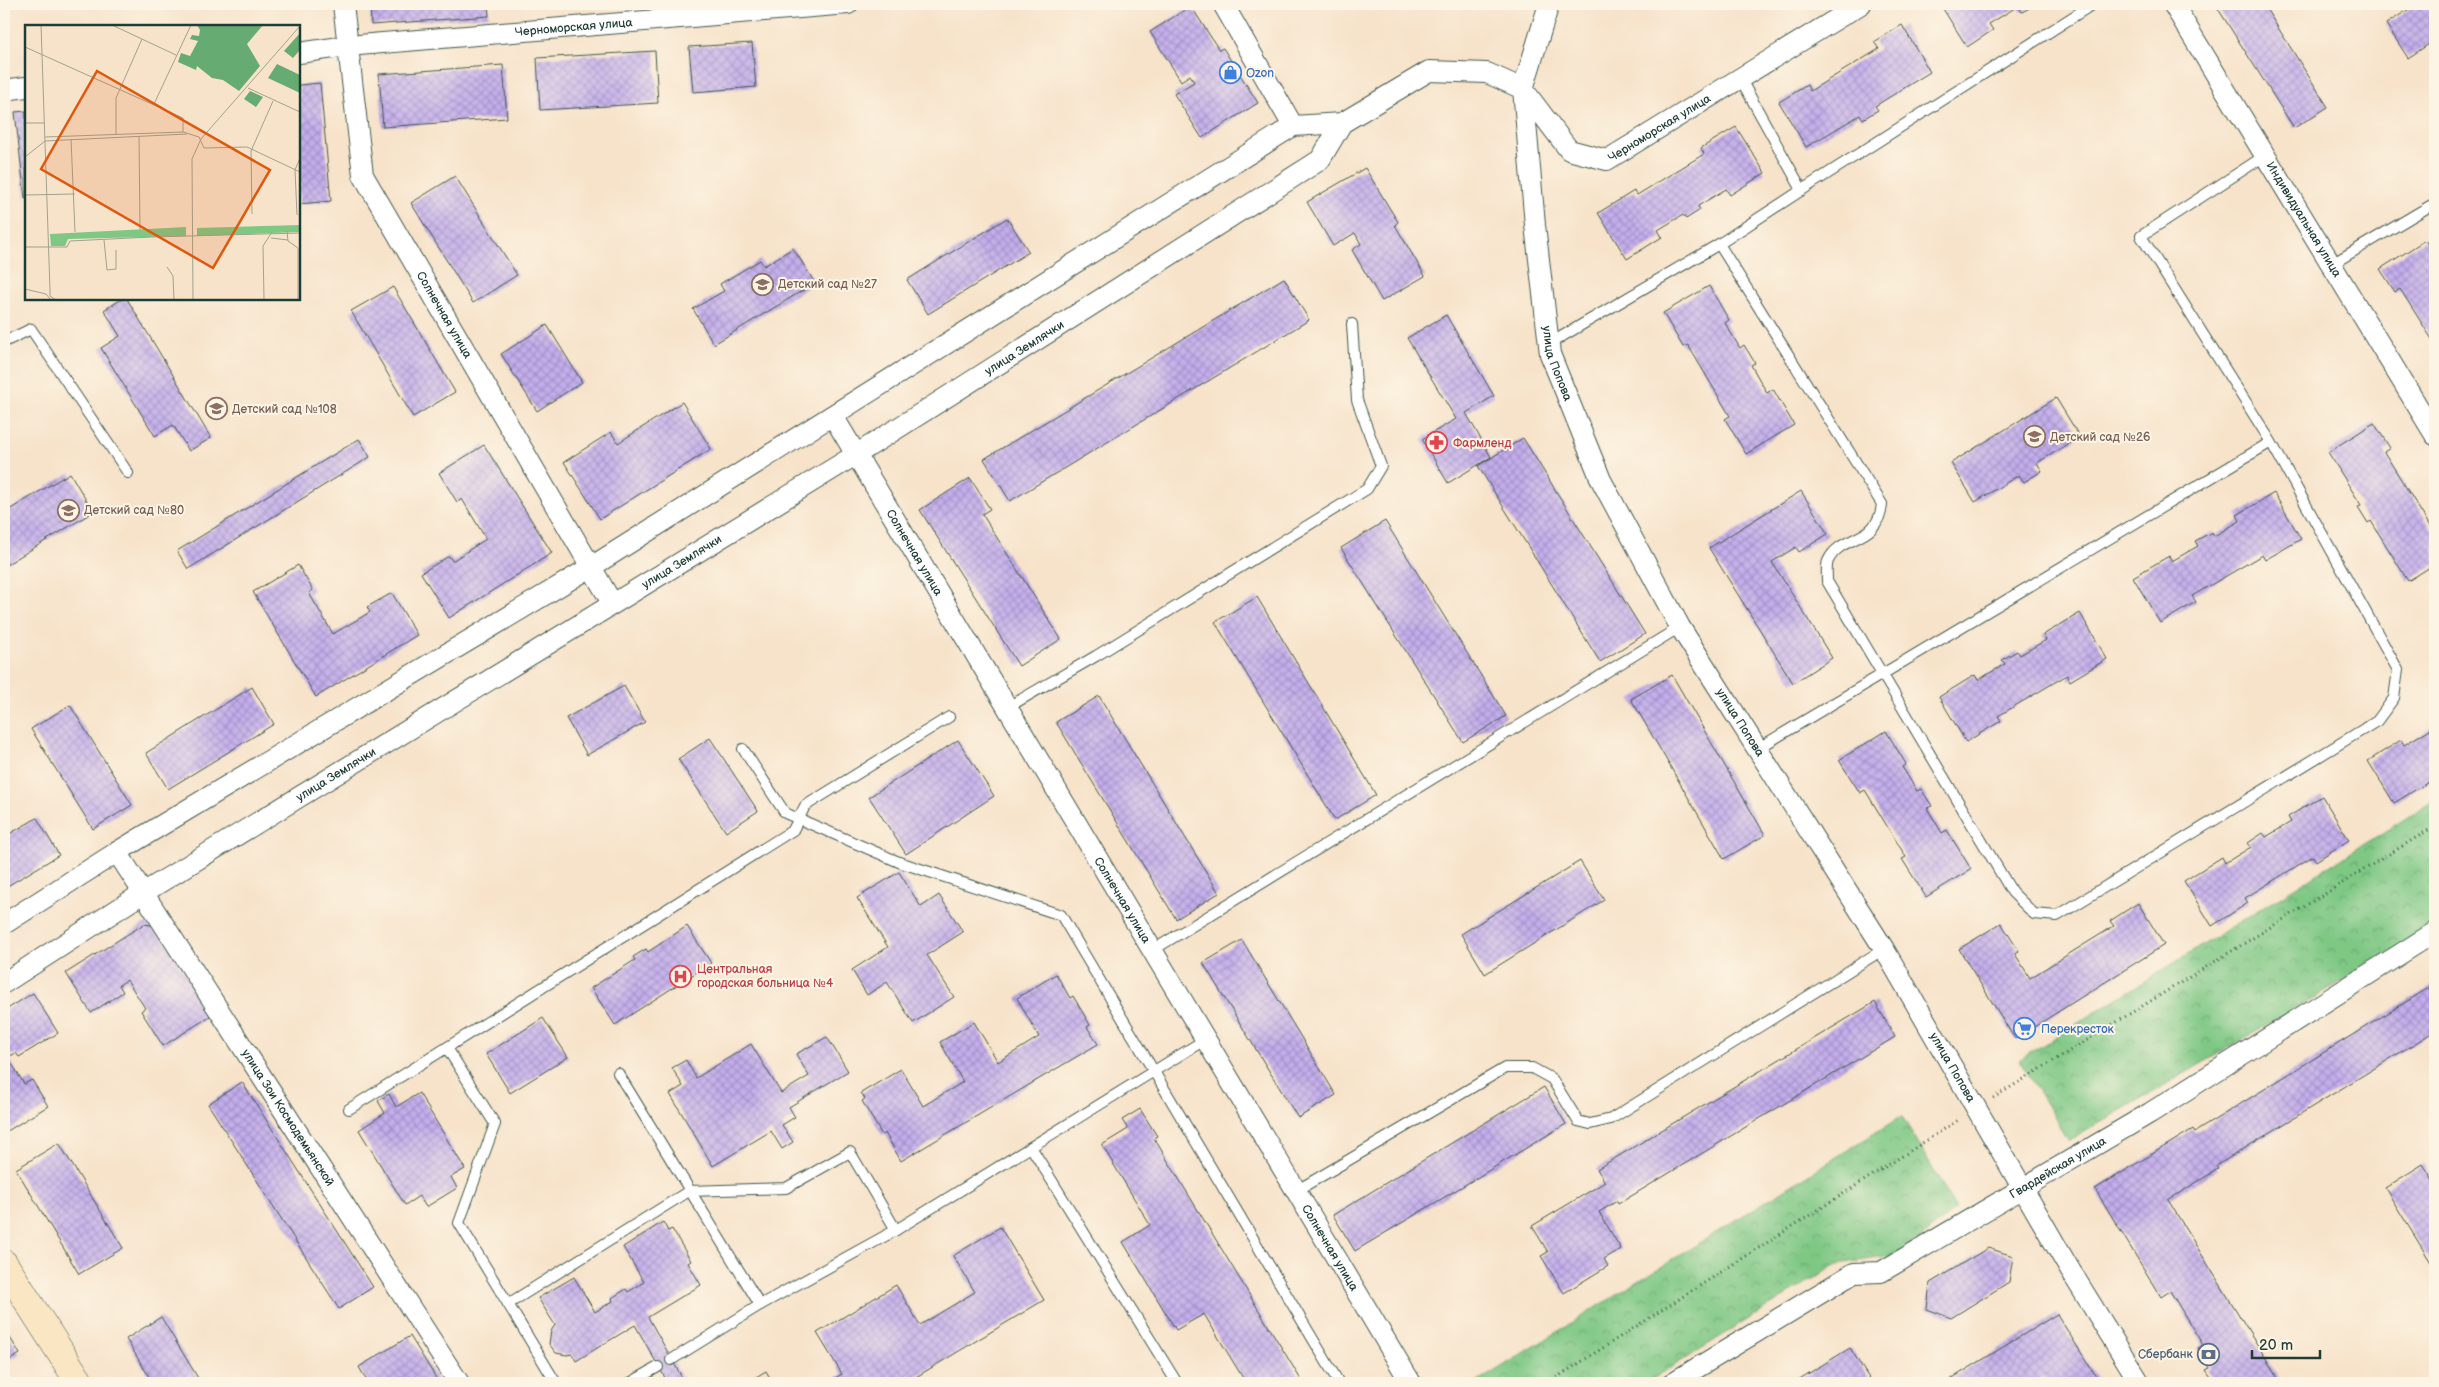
<svg xmlns="http://www.w3.org/2000/svg" width="2439" height="1387" viewBox="0 0 2439 1387" font-family="'Balsamiq Sans',sans-serif">
	<style>
		.park { fill: url(#park-crowns); stroke: #4e825c }
		.building { fill: url(#building-cross-hatch) }
		.lines { fill: none; stroke-linecap: round; stroke-linejoin: round }
		.lane-casing { stroke: #3f564a; stroke-width: 12 }
		.street-casing { stroke: #3f564a; stroke-width: 22 }
		.secondary-casing { stroke: #3f564a; stroke-width: 29 }
		.path { stroke: #3f564a; stroke-width: 3; stroke-dasharray: 1 4; stroke-linecap: butt }
		.lane { stroke: #fff; stroke-width: 10 }
		.street { stroke: #fff; stroke-width: 20 }
		.secondary { stroke: #fbe6c4; stroke-width: 28 }
		.labels { text-anchor: middle; stroke-width: 4; stroke-linejoin: round; paint-order: stroke }
		.street-label { font-size: 12px; fill: #1f3d34; stroke: #fcf5e5 }
		.shop-label { font-size: 12px; fill: #366cbe; stroke: #fcf5e5; text-anchor: start }
		.education-label { font-size: 12px; fill: #785e54; stroke: #fcf5e5; text-anchor: start }
		.health-label { font-size: 12px; fill: #be3a42; stroke: #fcf5e5; text-anchor: start }
		.service-label { font-size: 12px; fill: #4e5e75; stroke: #fcf5e5; text-anchor: end }
		.inset-road { fill: none; stroke: #a1a18e; stroke-width: 1 }
		.view { fill: #de580e; fill-opacity: 0.15; stroke: #de580e; stroke-width: 2.5 }
		.inset-edge { fill: none; stroke: #1f3d34; stroke-width: 2.5 }
	</style>
	<defs>
		<pattern id="park-crowns" width="20" height="18" patternUnits="userSpaceOnUse" patternTransform="scale(1.25)"><rect width="20" height="18" fill="#7ec884"/><path d="M2 6a3 3 0 1 1 6 0M12 15a3 3 0 1 1 6 0" fill="none" stroke="#67a46d"/></pattern>
		<pattern id="building-cross-hatch" width="8" height="8" patternUnits="userSpaceOnUse" patternTransform="scale(1.25)"><rect width="8" height="8" fill="#c4aeed"/><path d="M0 0l8 8M0 8l8-8" fill="none" stroke="#9f8fc1"/></pattern>
	</defs>
	<rect width="100%" height="100%" fill="#fcf5e5"/>
	<filter id="ink" filterUnits="userSpaceOnUse"><feTurbulence type="fractalNoise" baseFrequency=".02" numOctaves="2"/><feDisplacementMap in="SourceGraphic" scale="10" xChannelSelector="R" yChannelSelector="G"/><feConvolveMatrix kernelMatrix="1 2 1 2 8 2 1 2 1" color-interpolation-filters="sRGB"/></filter>
	<filter id="wash" filterUnits="userSpaceOnUse"><feTurbulence type="fractalNoise" baseFrequency=".0096" numOctaves="4" result="noise"/><feDisplacementMap in="SourceGraphic" scale="20" xChannelSelector="R" yChannelSelector="G"/><feGaussianBlur stdDeviation="1.12" result="paint"/><feColorMatrix in="noise" values="0 0 0 0 0 0 0 0 0 0 0 0 0 0 0 0 0 1.4 0 .05"/><feComposite in="paint" operator="in"/></filter>
	<g filter="url(#wash)">
		<rect width="100%" height="100%" fill="#f7e3ca"/>
		<g class="park">
			<path d="M2435,800V927L2069,1141L2019,1060Z"/>
			<path d="M1902,1116L1956,1209L1899,1255L1837,1264L1646,1383H1476Z"/>
		</g>
		<g id="blocks">
			<g class="building">
				<path d="M370,4H488L489,16L371,25Z"/>
				<path d="M1940,4H2037L2022,12L2018,6L1989,24L1993,30L1967,47Z"/>
				<path d="M2215,4H2263L2328,107L2294,128Z"/>
				<path d="M2417,4H2435V40L2408,58L2386,24Z"/>
				<path d="M1191,6L1219,50L1223,48L1258,103L1202,138L1174,94L1194,82L1190,75L1181,81L1150,32Z"/>
				<path d="M1902,25L1930,72L1875,106L1878,110L1863,119L1860,115L1806,147L1779,102L1807,85L1810,91L1879,49L1874,42Z"/>
				<path d="M752,43L756,87L693,92L689,47Z"/>
				<path d="M655,51L658,103L540,110L537,58Z"/>
				<path d="M503,65L507,118L383,127L379,74Z"/>
				<path d="M320,83L331,201L299,204V85Z"/>
				<path d="M26,111V199H25L15,112Z"/>
				<path d="M1736,127L1765,173L1730,195L1726,189L1698,206L1700,210L1686,219L1683,215L1658,230L1662,237L1627,259L1598,213L1634,191L1637,195L1704,154L1701,148Z"/>
				<path d="M1365,168L1398,222L1395,225L1425,276L1382,301L1352,250L1361,244L1355,233L1333,246L1307,202Z"/>
				<path d="M455,176L517,275L473,303L411,203Z"/>
				<path d="M1007,218L1029,252L928,314L907,280Z"/>
				<path d="M2425,240L2435,256V344L2400,289L2395,292L2380,269Z"/>
				<path d="M793,248L815,283L714,344L693,309L724,291L720,284L760,260L764,266Z"/>
				<path d="M1284,278L1309,320L1010,501L984,459Z"/>
				<path d="M1709,286L1729,320L1725,323L1740,348L1744,345L1755,363L1751,365L1767,393L1773,389L1794,425L1746,454L1725,419L1730,416L1688,345L1683,347L1663,313Z"/>
				<path d="M393,287L455,392L413,417L351,311Z"/>
				<path d="M122,299H127L211,438L189,451L173,425L155,436L101,348L120,336L104,310Z"/>
				<path d="M1446,315L1494,396L1466,413L1491,457L1448,483L1422,439L1456,419L1407,338Z"/>
				<path d="M547,325L582,382L537,411L501,354Z"/>
				<path d="M2056,398L2080,437L2037,463L2042,471L2024,482L2019,475L1975,502L1951,463Z"/>
				<path d="M682,402L711,449L600,519L564,462L611,432L618,443Z"/>
				<path d="M2374,423L2390,448L2384,452L2433,531L2435,530V564L2408,581L2371,521L2368,523L2358,507L2361,505L2328,452Z"/>
				<path d="M1523,438L1645,634L1600,662L1478,466Z"/>
				<path d="M359,439L370,457L188,569L177,551Z"/>
				<path d="M484,445L552,553L449,618L421,573L449,556L452,561L486,539L462,499L457,502L439,473Z"/>
				<path d="M70,473L93,512L4,566V513Z"/>
				<path d="M970,478L990,509L982,514L1061,639L1019,666L920,510Z"/>
				<path d="M1801,491L1828,534L1799,552L1796,547L1772,562L1832,658L1793,683L1709,548Z"/>
				<path d="M2274,493L2301,539L2265,560L2262,555L2192,596L2196,602L2160,623L2133,577L2169,556L2172,561L2198,546L2195,541L2212,532L2214,536L2240,521L2237,515Z"/>
				<path d="M1385,521L1506,716L1463,742L1341,548Z"/>
				<path d="M298,565L313,590L309,593L333,634L370,612L367,607L392,593L417,635L316,697L253,592Z"/>
				<path d="M1257,597L1376,795L1335,820L1215,622Z"/>
				<path d="M2080,613L2107,659L2070,681L2067,675L1998,716L2001,721L1966,742L1939,697L1975,675L1978,680L2005,664L2002,660L2017,651L2020,655L2046,640L2043,635Z"/>
				<path d="M1672,675L1765,835L1724,859L1631,699Z"/>
				<path d="M624,686L645,722L587,755L566,718Z"/>
				<path d="M252,687L274,724L168,789L146,753Z"/>
				<path d="M1099,696L1219,893L1176,919L1056,722Z"/>
				<path d="M70,705L132,805L93,829L31,729Z"/>
				<path d="M2435,726V778L2394,803L2368,761L2401,740L2404,745Z"/>
				<path d="M1886,731L1906,764L1902,767L1917,791L1921,789L1932,806L1927,808L1942,833L1947,830L1971,869L1926,897L1902,859L1906,857L1865,790L1860,793L1839,760Z"/>
				<path d="M710,738L758,811L726,832L678,759Z"/>
				<path d="M958,740L994,796L906,854L869,797Z"/>
				<path d="M2322,796L2349,840L2316,861L2313,856L2245,898L2248,903L2212,926L2184,881L2222,857L2225,863L2251,847L2248,843L2263,833L2266,837L2291,822L2288,817Z"/>
				<path d="M37,818L59,855L4,888V837Z"/>
				<path d="M1580,861L1604,900L1485,974L1461,934Z"/>
				<path d="M899,872L921,907L939,895L963,932L927,955L954,997L913,1023L887,982L867,995L852,970L888,947L857,898Z"/>
				<path d="M2138,903L2164,945L2015,1039L1959,949L2001,923L2019,951L2015,954L2030,978L2114,926L2110,921Z"/>
				<path d="M144,924L156,926L212,1015L163,1046L141,1011L145,1008L127,980L119,985L123,992L91,1013L66,973Z"/>
				<path d="M687,926L711,963L615,1025L591,988L635,960L633,957L646,949L648,952Z"/>
				<path d="M1242,940L1336,1095L1298,1118L1203,963Z"/>
				<path d="M1056,974L1070,998L1073,996L1090,1025L1087,1027L1098,1044L901,1161L885,1133L882,1135L862,1101L865,1099L861,1093L901,1069L923,1106L963,1082L940,1042L974,1022L998,1062L1039,1037L1017,998Z"/>
				<path d="M2435,984V1031L2216,1166L2218,1169L2168,1200L2281,1383H2215L2206,1370L2210,1368L2198,1348L2203,1345L2190,1324L2170,1291L2161,1297L2095,1189L2193,1129L2195,1132Z"/>
				<path d="M33,993L58,1033L19,1057L16,1053L8,1057L24,1084L32,1080L48,1106L4,1133V1011Z"/>
				<path d="M1875,1002L1895,1037L1618,1204L1617,1201L1599,1212L1621,1249L1604,1259L1608,1266L1564,1293L1541,1256L1548,1252L1532,1226L1605,1182L1597,1169Z"/>
				<path d="M543,1018L568,1057L510,1093L486,1054Z"/>
				<path d="M827,1037L848,1071L789,1107L795,1117L782,1125L793,1142L782,1149L771,1131L713,1166L670,1094L683,1086L672,1068L686,1060L696,1078L751,1044L781,1093L809,1076L796,1054Z"/>
				<path d="M242,1082L373,1287L339,1309L208,1104Z"/>
				<path d="M1544,1087L1566,1124L1355,1251L1333,1215Z"/>
				<path d="M419,1093L465,1169L451,1177L457,1188L426,1207L419,1196L405,1205L359,1130L385,1113L378,1101L389,1094L396,1107Z"/>
				<path d="M1140,1109L1157,1136L1154,1138L1303,1383H1246L1204,1314L1176,1330L1123,1242L1150,1225L1102,1145L1128,1129L1122,1120Z"/>
				<path d="M59,1143L123,1248L79,1274L16,1169Z"/>
				<path d="M2423,1164L2435,1183V1269L2385,1188Z"/>
				<path d="M663,1222L668,1231L672,1229L691,1261L688,1263L701,1285L648,1317L685,1383H668L635,1325L576,1361L572,1354L567,1355L556,1353L549,1344L551,1331L555,1325L538,1298L574,1277L595,1312L613,1301L612,1298L626,1289L628,1292L644,1282L623,1247Z"/>
				<path d="M1000,1227L1044,1300L906,1383H826L842,1374L817,1333L896,1285L920,1325L975,1292L953,1256Z"/>
				<path d="M1988,1248L2013,1256L2009,1282L1951,1318L1927,1309L1930,1283Z"/>
				<path d="M2057,1314L2100,1383H2046L2043,1377L2033,1383H1954L1951,1379Z"/>
				<path d="M161,1317L201,1383H153L126,1339Z"/>
				<path d="M4,1328L20,1354L4,1363Z"/>
				<path d="M410,1336L439,1383H368L359,1367Z"/>
				<path d="M1850,1348L1872,1383H1793Z"/>
				<path d="M766,1371L773,1383H746Z"/>
			</g>
		</g>
	</g>
	<g filter="url(#ink)">
		<use href="#blocks" fill-opacity="0" stroke="#3f564a" stroke-width="1"/>
		<g class="lines">
			<defs>
				<g id="lane">
					<path d="M1740,78L1802,190L1719,244L1882,504C1878,545 1841,533 1828,561C1826,566 1827,575 1827,581L2012,892L2034,914L2057,916L2377,721L2394,698L2398,670L2271,442L2141,236L2266,155"/>
					<path d="M1802,190L2093,4"/>
					<path d="M2332,264L2435,203"/>
					<path d="M4,342L31,329L128,473"/>
					<path d="M1549,344L1719,244"/>
					<path d="M1008,707L1096,656L1367,489L1381,466L1357,400L1352,324"/>
					<path d="M743,749L785,813L899,862L1061,915L1339,1383"/>
					<path d="M1757,749L2271,442"/>
					<path d="M1153,950L1680,627"/>
					<path d="M447,1048L495,1124L459,1223L556,1383"/>
					<path d="M618,1073L760,1305"/>
					<path d="M349,1109L793,830L805,806L949,717"/>
					<path d="M1031,1147L1177,1383"/>
					<path d="M1296,1191L1505,1068H1532L1552,1079L1578,1121L1590,1124L1611,1119L1884,949"/>
					<path d="M508,1304L689,1191L786,1188L850,1152L896,1230"/>
					<path d="M671,1360L760,1305L896,1230L1206,1039"/>
					<path d="M630,1383L658,1367"/>
				</g>
				<g id="street">
					<path id="s1" d="M343,4L363,175L612,603"/>
					<path d="M1223,4L1293,126"/>
					<path id="s2" d="M1549,4L1523,89L1535,225L1550,354L1601,480L1680,627L1884,949L2070,1270L2140,1383"/>
					<path id="s3" d="M2173,4L2435,435"/>
					<path id="s4" d="M299,53L347,46L848,4"/>
					<path d="M4,90L26,87"/>
					<path id="s5" d="M833,416L1411,1383"/>
					<path id="s6" d="M117,852L459,1383"/>
					<path id="s7" d="M4,924L117,852L591,567L1293,126L1342,123L1429,71L1487,73L1523,89L1569,150L1607,160L1861,4"/>
					<path id="s8" d="M4,983L143,893L857,454L1320,160L1342,123"/>
					<path id="s9" d="M1672,1383L1854,1273L1881,1272L2150,1113L2435,932"/>
				</g>
				<path id="secondary" d="M4,1264L80,1383"/>
			</defs>
			<use href="#lane" class="lane-casing"/>
			<use href="#street" class="street-casing"/>
			<use href="#secondary" class="secondary-casing"/>
			<g class="path">
				<path d="M1993,1098L2435,826"/>
				<path d="M1548,1383L1960,1119"/>
			</g>
			<use href="#lane" class="lane"/>
			<use href="#street" class="street"/>
			<use href="#secondary" class="secondary"/>
		</g>
	</g>
	<defs>
		<symbol id="shop-ring" viewBox="-11 -11 22 22"><circle r="9.5" fill="#fcf5e5" stroke="#3f7fe0" stroke-width="1.5"/><path d="M-5-2.5h2.3a2.7 3.5 0 0 1 5.4 0H5L5.5 6h-11ZM-1.5-2.5h3a1.5 2.3 0 0 0-3 0Z" fill="#3f7fe0"/></symbol>
		<symbol id="school-ring" viewBox="-11 -11 22 22"><circle r="9.5" fill="#fcf5e5" stroke="#8d6e63" stroke-width="1.5"/><path d="M0-5L7-2L0 1L-7-2ZM-4 1L0 2.5L4 1V4Q0 6-4 4Z" fill="#8d6e63"/></symbol>
		<symbol id="pharmacy-ring" viewBox="-11 -11 22 22"><circle r="9.5" fill="#fcf5e5" stroke="#e0444e" stroke-width="1.5"/><path d="M-2-6h4v4h4v4h-4v4h-4v-4h-4v-4h4Z" fill="#e0444e"/></symbol>
		<symbol id="hospital-ring" viewBox="-11 -11 22 22"><circle r="9.5" fill="#fcf5e5" stroke="#e0444e" stroke-width="1.5"/><path d="M-5-5h3v3.5h4V-5h3V5h-3V1.5h-4V5h-3Z" fill="#e0444e"/></symbol>
		<symbol id="supermarket-ring" viewBox="-11 -11 22 22"><circle r="9.5" fill="#fcf5e5" stroke="#3f7fe0" stroke-width="1.5"/><path d="M-6-5.5h2.5l.6 2H6L4.5 2H-2.5L-4.4-4H-6ZM-1.5 3.2a1.3 1.3 0 1 0 .1 0ZM3 3.2a1.3 1.3 0 1 0 .1 0Z" fill="#3f7fe0"/></symbol>
		<symbol id="bank-ring" viewBox="-11 -11 22 22"><circle r="9.5" fill="#fcf5e5" stroke="#5c6f8a" stroke-width="1.5"/><path d="M-6-4H6V4H-6ZM0-2.3a2.3 2.3 0 1 0 0 4.6a2.3 2.3 0 1 0 0-4.6Z" fill="#5c6f8a"/></symbol>
	</defs>
	<g fill-rule="evenodd">
		<use href="#shop-ring" x="1218" y="60" width="25" height="25"/>
		<use href="#school-ring" x="750" y="272" width="25" height="25"/>
		<use href="#school-ring" x="204" y="396" width="25" height="25"/>
		<use href="#school-ring" x="2022" y="424" width="25" height="25"/>
		<use href="#pharmacy-ring" x="1424" y="430" width="25" height="25"/>
		<use href="#school-ring" x="56" y="498" width="25" height="25"/>
		<use href="#hospital-ring" x="668" y="964" width="25" height="25"/>
		<use href="#supermarket-ring" x="2012" y="1016" width="25" height="25"/>
		<use href="#bank-ring" x="2196" y="1342" width="25" height="25"/>
	</g>
	<g class="labels">
		<g class="street-label">
			<text dy="4" stroke="none"><textPath href="#s4" startOffset="276">Черноморская улица</textPath></text>
			<text dy="4" stroke="none"><textPath href="#s7" startOffset="1941">Черноморская улица</textPath></text>
			<text dy="4" stroke="none"><textPath href="#s3" startOffset="252">Индивидуальная улица</textPath></text>
			<text dy="4" stroke="none"><textPath href="#s1" startOffset="334">Солнечная улица</textPath></text>
			<text dy="4" stroke="none"><textPath href="#s8" startOffset="1202">улица Землячки</textPath></text>
			<text dy="4" stroke="none"><textPath href="#s2" startOffset="366">улица Попова</textPath></text>
			<text dy="4" stroke="none"><textPath href="#s5" startOffset="159">Солнечная улица</textPath></text>
			<text dy="4" stroke="none"><textPath href="#s8" startOffset="798">улица Землячки</textPath></text>
			<text dy="4" stroke="none"><textPath href="#s2" startOffset="771">улица Попова</textPath></text>
			<text dy="4" stroke="none"><textPath href="#s8" startOffset="392">улица Землячки</textPath></text>
			<text dy="4" stroke="none"><textPath href="#s5" startOffset="564">Солнечная улица</textPath></text>
			<text dy="4" stroke="none"><textPath href="#s2" startOffset="1176">улица Попова</textPath></text>
			<text dy="4" stroke="none"><textPath href="#s6" startOffset="316">улица Зои Космодемьянской</textPath></text>
			<text dy="4" stroke="none"><textPath href="#s9" startOffset="445">Гвардейская улица</textPath></text>
			<text dy="4" stroke="none"><textPath href="#s5" startOffset="969">Солнечная улица</textPath></text>
		</g>
		<g class="shop-label">
			<text x="1246" y="77">Ozon</text>
			<text x="2041" y="1033">Перекресток</text>
		</g>
		<g class="education-label">
			<text x="778" y="288">Детский сад №27</text>
			<text x="232" y="413">Детский сад №108</text>
			<text x="2050" y="441">Детский сад №26</text>
			<text x="84" y="514">Детский сад №80</text>
		</g>
		<g class="health-label">
			<text x="1453" y="447">Фармленд</text>
			<text x="697" y="973">Центральная<tspan x="697" dy="14">городская больница №4</tspan></text>
		</g>
		<g class="service-label">
			<text x="2193" y="1358">Сбербанк</text>
		</g>
	</g>
	<g transform="translate(25 25)">
		<rect width="275" height="275" fill="#f7e3ca"/>
		<path d="M172,0H238L222,19L235,41L214,66L198,55L187,53L172,41L171,45L153,37L156,28L165,31L173,16L165,14L167,10L174,11L175,5ZM275,8V25L268,33L259,26ZM252,39L275,50V68L243,53ZM225,66L238,72L231,82L219,74Z" fill="#66ac72"/>
		<path d="M275,200V207L172,211V203ZM161,202V211L43,214L40,221H26L25,209Z" fill="#7ec884"/>
		<path class="inset-road" d="M16,0L25,265V271L31,275M87,0L151,30M0,22L158,93V107M223,63L275,87M129,79L166,0M0,98H19M91,109V73L117,14M114,111L115,205M20,112L158,107L174,112L179,123L222,122L275,147M46,114L50,207M0,132L20,116L162,109M0,170L50,169M227,189L226,126L248,76M272,190L270,145L275,133M262,206L263,216L273,223V275M246,213L263,215M79,215L82,245L91,244V225M0,222H42L45,216L126,212L275,208M142,242L148,251L149,275M0,264L21,269L26,275M239,274L238,221L247,207M168,275L167,134L176,114L275,1"/>
		<path class="view" d="M72,46L245,145L188,243L16,144Z"/>
		<rect width="275" height="275" class="inset-edge"/>
	</g>
	<rect width="2439" height="1387" fill="none" stroke="#fcf5e5" stroke-width="20"/>
	<path d="M2252 1350v8h68v-8" fill="none" stroke="#1f3d34" stroke-width="2.5"/>
	<text x="2259" y="1350" font-size="15" fill="#1f3d34" stroke="#fcf5e5" stroke-width="4" paint-order="stroke">20 m</text>
</svg>
